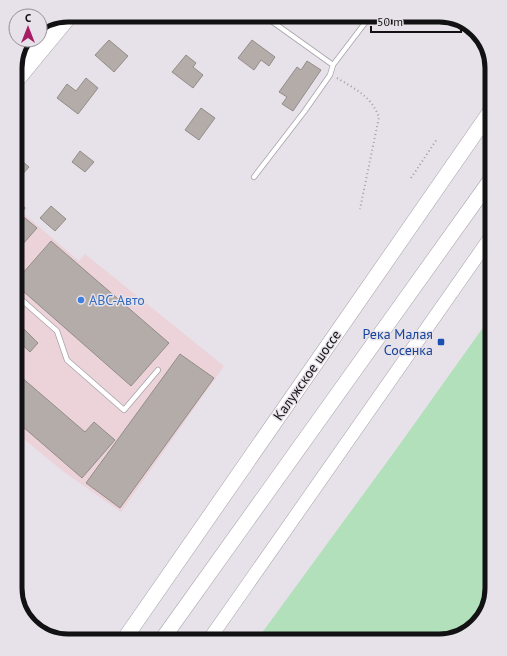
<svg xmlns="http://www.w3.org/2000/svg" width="507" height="656" viewBox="0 0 507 656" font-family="'PT Sans',sans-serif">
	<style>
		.commercial { fill: #ecd3da }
		.green { fill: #b1e0ba }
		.building { fill: #b3aca8; stroke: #938d89 }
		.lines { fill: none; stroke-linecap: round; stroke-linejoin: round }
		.service-casing { stroke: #a7a3a9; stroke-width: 6 }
		.secondary-casing { stroke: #a7a3a9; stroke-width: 14 }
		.trunk-casing { stroke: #a7a3a9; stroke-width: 16 }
		.path { stroke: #a09da2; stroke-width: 2; stroke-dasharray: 1 3; stroke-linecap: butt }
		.service { stroke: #fff; stroke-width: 4.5 }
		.secondary { stroke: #fff; stroke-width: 13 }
		.trunk { stroke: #fff; stroke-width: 15 }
		.shop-dot { fill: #3f7fe0; stroke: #e7e2e9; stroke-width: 1.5 }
		.transit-dot { fill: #1a4fb4; stroke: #e7e2e9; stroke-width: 1.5 }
		.labels { text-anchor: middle; stroke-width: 3; stroke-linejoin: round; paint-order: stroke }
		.shop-label { font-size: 14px; fill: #366cbe; stroke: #e7e2e9; text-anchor: start }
		.transit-label { font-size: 14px; fill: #164399; stroke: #e7e2e9; text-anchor: end }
		.street-label { font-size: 14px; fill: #121113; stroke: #e7e2e9 }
		.rim { fill: none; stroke: #121113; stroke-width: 5 }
	</style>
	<rect width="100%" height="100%" fill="#e7e2e9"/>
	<path class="commercial" d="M15,198L27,208L23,213L79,261L85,254L224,366L121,512L64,472L15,432Z"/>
	<path class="green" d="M492,315V588L485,614L468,632L439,641H256L395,451Z"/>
	<g class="building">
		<path d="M109,40L128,56L114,72L95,55Z"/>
		<path d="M252,40L275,57L269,66L261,60L254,70L238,58Z"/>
		<path d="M186,55L196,63L193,67L203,75L193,88L172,72Z"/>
		<path d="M307,61L321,70L293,111L282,104L287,97L279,92L297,67L301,70Z"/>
		<path d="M86,78L98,88L78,114L57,98L67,84L76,91Z"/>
		<path d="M201,108L215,118L199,140L185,130Z"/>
		<path d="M80,151L94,162L85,172L72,162Z"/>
		<path d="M15,155L29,167L20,177L15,173Z"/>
		<path d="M15,199L25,208L20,214L37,228L15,253Z"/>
		<path d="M51,206L66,219L55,231L40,218Z"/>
		<path d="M51,241L169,343L131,386L15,284V282Z"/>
		<path d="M17,322L38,343L30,352L15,338V324Z"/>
		<path d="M180,354L214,378L120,508L86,483Z"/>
		<path d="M20,376L85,432L94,422L115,440L82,478L15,420V382Z"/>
	</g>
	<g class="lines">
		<defs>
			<g id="service">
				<path d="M333,65L371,15"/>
				<path d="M254,177L304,112L330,75L333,65L263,15"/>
				<path d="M15,294L57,331L67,360L124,410L158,370"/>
			</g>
			<g id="secondary">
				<path d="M40,35L51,22"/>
				<path d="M15,66L36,40"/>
				<path d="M15,84L72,15"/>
				<path d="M208,641L492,235"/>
			</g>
			<g id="trunk">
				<path d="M123,641L492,109"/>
				<path d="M161,641L492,178"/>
			</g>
		</defs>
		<use href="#service" class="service-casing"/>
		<use href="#secondary" class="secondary-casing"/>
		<use href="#trunk" class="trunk-casing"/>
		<g class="path">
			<path d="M337,78C355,89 371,96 379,117L360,209"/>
			<path d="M411,178L437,139"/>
		</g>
		<use href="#service" class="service"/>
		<use href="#secondary" class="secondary"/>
		<use href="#trunk" class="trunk"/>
	</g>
	<circle class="shop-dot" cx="81" cy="300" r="4"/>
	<rect class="transit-dot" x="437" y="338" width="8" height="8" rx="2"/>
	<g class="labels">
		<g class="shop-label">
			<text x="89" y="305">АВС-Авто</text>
		</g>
		<g class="transit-label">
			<text x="433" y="339">Река Малая<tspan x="433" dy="16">Сосенка</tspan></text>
		</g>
		<g class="street-label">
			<text transform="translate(307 375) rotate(-55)" y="5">Калужское шоссе</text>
		</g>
	</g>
	<path d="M0 0H507V656H0ZM68 22H439A46 46 0 0 1 485 68V588A46 46 0 0 1 439 634H68A46 46 0 0 1 22 588V68A46 46 0 0 1 68 22Z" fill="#e7e2e9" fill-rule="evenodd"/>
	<path class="rim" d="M68 22H439A46 46 0 0 1 485 68V588A46 46 0 0 1 439 634H68A46 46 0 0 1 22 588V68A46 46 0 0 1 68 22Z"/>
	<g transform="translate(28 28)"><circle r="19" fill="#e7e2e9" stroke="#928e93"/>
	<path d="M0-3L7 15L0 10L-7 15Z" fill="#a61d65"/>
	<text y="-6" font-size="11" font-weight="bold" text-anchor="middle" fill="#121113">С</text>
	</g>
	<path d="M371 26v6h90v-6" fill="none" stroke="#121113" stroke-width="2"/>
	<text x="377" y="26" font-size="12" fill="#121113" stroke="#e7e2e9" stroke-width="3" paint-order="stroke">50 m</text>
</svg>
